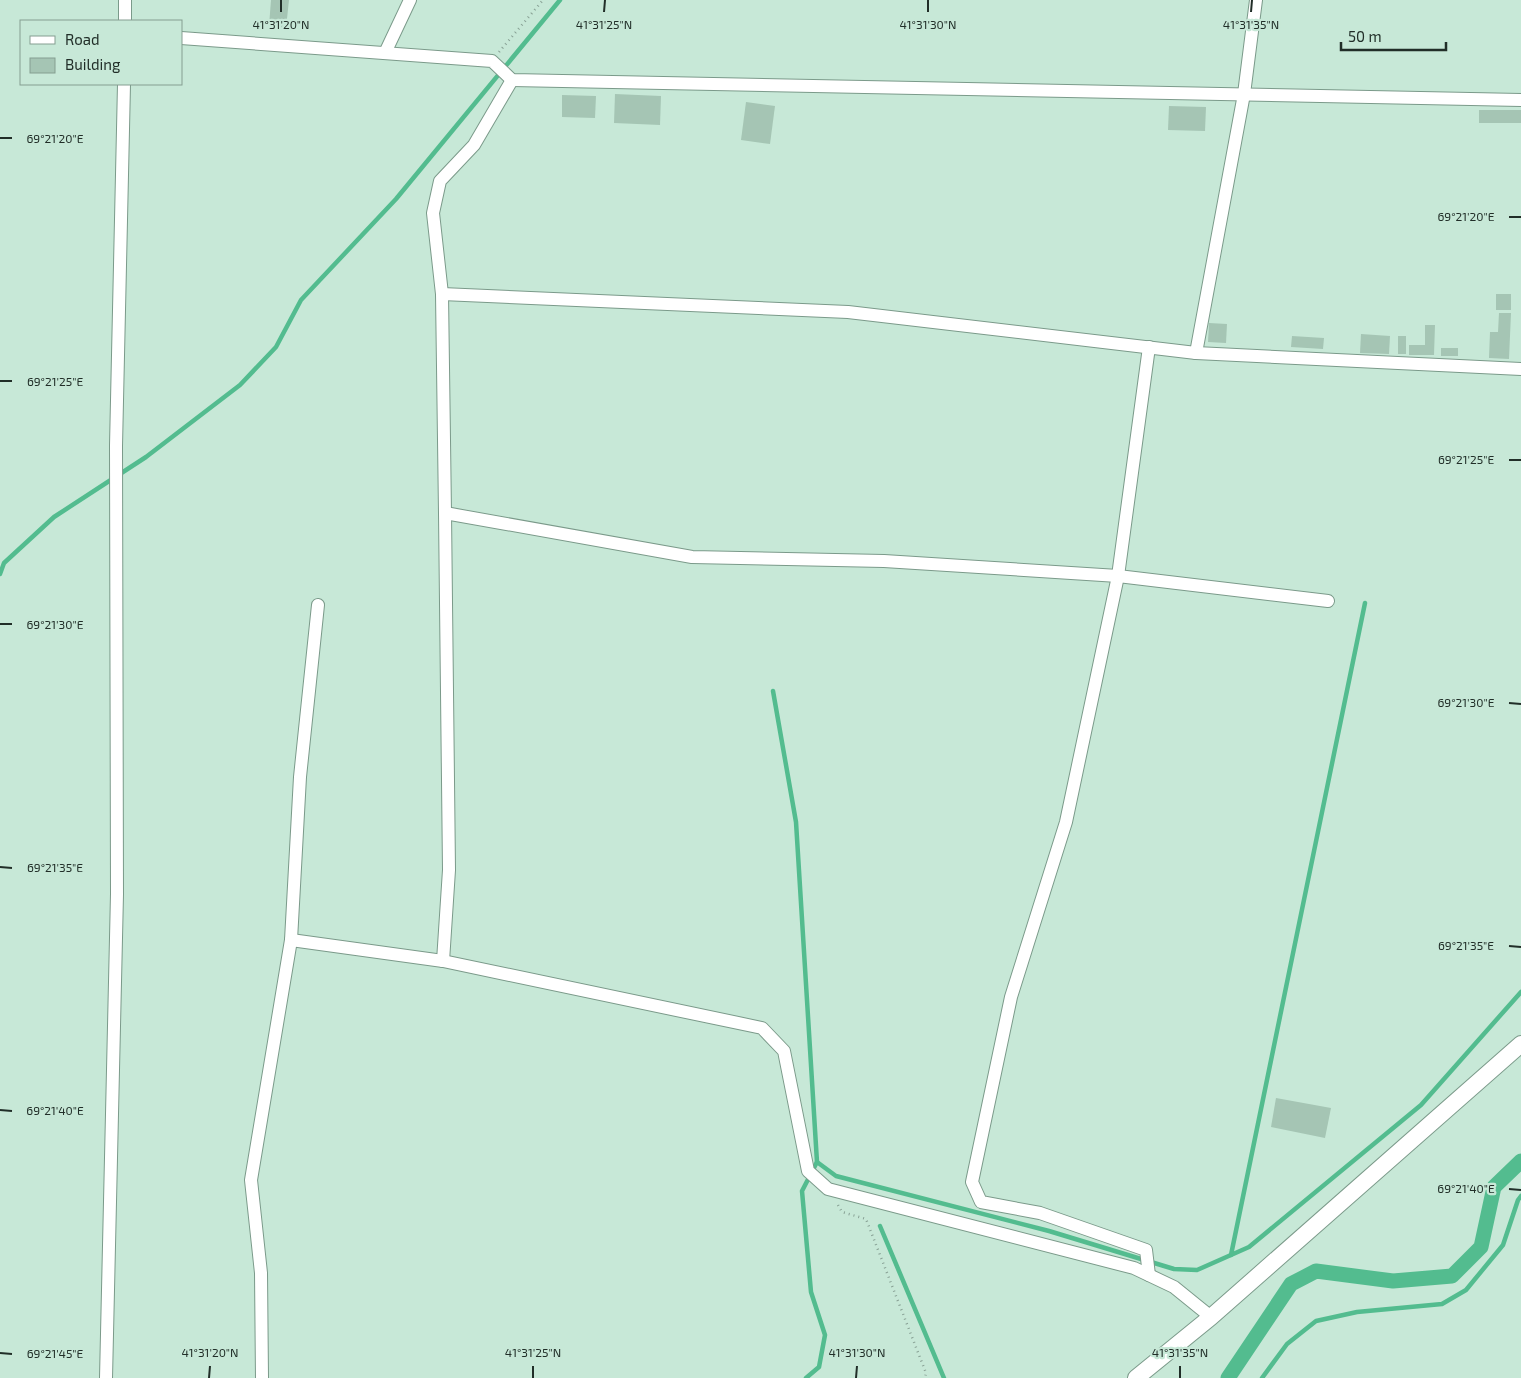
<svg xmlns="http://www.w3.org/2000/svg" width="1521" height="1378" viewBox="0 0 1521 1378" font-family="'Exo 2',sans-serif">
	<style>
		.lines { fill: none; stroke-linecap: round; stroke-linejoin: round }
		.stream { stroke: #53bc8f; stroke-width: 4.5 }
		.canal { stroke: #53bc8f; stroke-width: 15 }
		.building { fill: #a5c5b4 }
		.minor-casing { stroke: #7b9a8a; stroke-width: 14 }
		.tertiary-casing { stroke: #7b9a8a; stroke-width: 18 }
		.path { stroke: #88a195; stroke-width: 2.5; stroke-dasharray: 1 4; stroke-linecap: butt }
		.minor { stroke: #fff; stroke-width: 12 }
		.tertiary { stroke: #fff; stroke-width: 16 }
		.ticks { fill: none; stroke: #212e28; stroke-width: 2 }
		.ticks-label { font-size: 12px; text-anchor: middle; fill: #212e28; stroke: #c7e8d7; stroke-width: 4.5; stroke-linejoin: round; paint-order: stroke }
	</style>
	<rect width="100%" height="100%" fill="#c7e8d7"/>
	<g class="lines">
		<g class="stream">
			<path d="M0,574L4,563L54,517L146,457L240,385L276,347L301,300L396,199L560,0"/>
			<path d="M773,691L796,822L817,1162L802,1191L811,1292L825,1335L819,1367L806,1378"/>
			<path d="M817,1162L836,1176L1049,1231L1174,1269L1197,1270L1249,1247L1421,1105L1521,992"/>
			<path d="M880,1226L944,1378"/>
			<path d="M1231,1255L1365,603"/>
			<path d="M1262,1378L1287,1344L1316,1321L1357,1312L1442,1304L1466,1290L1503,1245L1518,1200L1521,1196"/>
		</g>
		<path class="canal" d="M1228,1378L1291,1284L1316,1271L1393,1281L1452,1276L1481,1247L1494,1187L1521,1161"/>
	</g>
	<g class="building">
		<path d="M271,0H289L286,28L269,26Z"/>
		<path d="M615,94L661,96L660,125L614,123Z"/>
		<path d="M562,95L596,96L595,118L562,117Z"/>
		<path d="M746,102L775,106L770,144L741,140Z"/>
		<path d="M1169,106L1206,107L1205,131L1168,130Z"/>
		<rect x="1479" y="110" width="42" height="13"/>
		<rect x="1496" y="294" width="15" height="16"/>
		<path d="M1499,313H1511L1509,359L1489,358L1490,332H1498Z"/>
		<path d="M1209,323L1227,324L1226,343L1208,342Z"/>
		<path d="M1425,325H1435L1434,355H1409V345H1425Z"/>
		<path d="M1361,334L1390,336L1389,354L1360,353Z"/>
		<path d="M1292,336L1324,338L1323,349L1291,347Z"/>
		<rect x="1398" y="336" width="8" height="18"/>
		<rect x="1441" y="348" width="17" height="8"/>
		<path d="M1276,1098L1331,1108L1325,1138L1271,1127Z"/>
	</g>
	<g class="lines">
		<defs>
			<g id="minor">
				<path d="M125,21V0"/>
				<path d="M181,38L492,61L512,80L1521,100"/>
				<path d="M385,53L410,0"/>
				<path d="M442,294L848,312L1196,353L1521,369"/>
				<path d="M1196,353L1244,94L1256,0"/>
				<path d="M445,513L692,557L884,561L1118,576L1328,601"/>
				<path d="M291,940L443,961L762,1028L784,1051L808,1171L828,1189L1134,1268L1174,1287L1211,1317"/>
				<path d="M443,961L449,870L445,513L442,294L433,213L440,181L474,145L512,80"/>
				<path d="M1149,1275L1146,1250L1040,1213L981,1202L972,1182L1011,997L1066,822L1118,576L1149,347"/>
				<path d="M106,1378L117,894L116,446L124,84"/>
				<path d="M262,1378L261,1273L251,1180L291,940L300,777L318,605"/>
			</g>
			<path id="tertiary" d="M1136,1378L1211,1317L1521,1044"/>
		</defs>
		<use href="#minor" class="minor-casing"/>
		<use href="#tertiary" class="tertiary-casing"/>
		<g class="path">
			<path d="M499,52L543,0"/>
			<path d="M838,1205L842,1212L866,1219L926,1373L925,1378"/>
		</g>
		<use href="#minor" class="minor"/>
		<use href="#tertiary" class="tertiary"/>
	</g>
	<path class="ticks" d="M281,12V0M604,12L605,0M928,12V0M1251,12L1252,0M0,138H12M1509,217H1521M0,381H12M1509,460H1521M0,624H12M1509,703L1521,704M0,867L12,868M1509,946L1521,947M0,1110L12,1111M1509,1189L1521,1190M0,1353L12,1354M209,1378L210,1366M533,1378V1366M856,1378L857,1366M1180,1378V1366"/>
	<g class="ticks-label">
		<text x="281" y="29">41°31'20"N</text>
		<text x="604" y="29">41°31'25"N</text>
		<text x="928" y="29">41°31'30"N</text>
		<text x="1251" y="29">41°31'35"N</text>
		<text x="55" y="143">69°21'20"E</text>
		<text x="1466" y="221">69°21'20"E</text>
		<text x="55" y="386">69°21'25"E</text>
		<text x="1466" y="464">69°21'25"E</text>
		<text x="55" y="629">69°21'30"E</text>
		<text x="1466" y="707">69°21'30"E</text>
		<text x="55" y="872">69°21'35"E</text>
		<text x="1466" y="950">69°21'35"E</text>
		<text x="55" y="1115">69°21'40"E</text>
		<text x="1466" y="1193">69°21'40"E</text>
		<text x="210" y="1357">41°31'20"N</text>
		<text x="533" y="1357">41°31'25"N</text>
		<text x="857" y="1357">41°31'30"N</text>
		<text x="1180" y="1357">41°31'35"N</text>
		<text x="55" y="1358">69°21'45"E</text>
	</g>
	<rect x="20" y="20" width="162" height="65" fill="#c7e8d7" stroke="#859e91"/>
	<rect x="30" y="36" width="25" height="8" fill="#ffffff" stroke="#859e91"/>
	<text x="65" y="45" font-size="15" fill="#212e28">Road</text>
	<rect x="30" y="58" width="25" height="15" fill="#a5c5b4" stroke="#859e91"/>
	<text x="65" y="70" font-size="15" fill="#212e28">Building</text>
	<path d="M1341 42v8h105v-8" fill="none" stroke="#212e28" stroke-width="2.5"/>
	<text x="1348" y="42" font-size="15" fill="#212e28" stroke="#c7e8d7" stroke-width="4" paint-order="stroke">50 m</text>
</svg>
